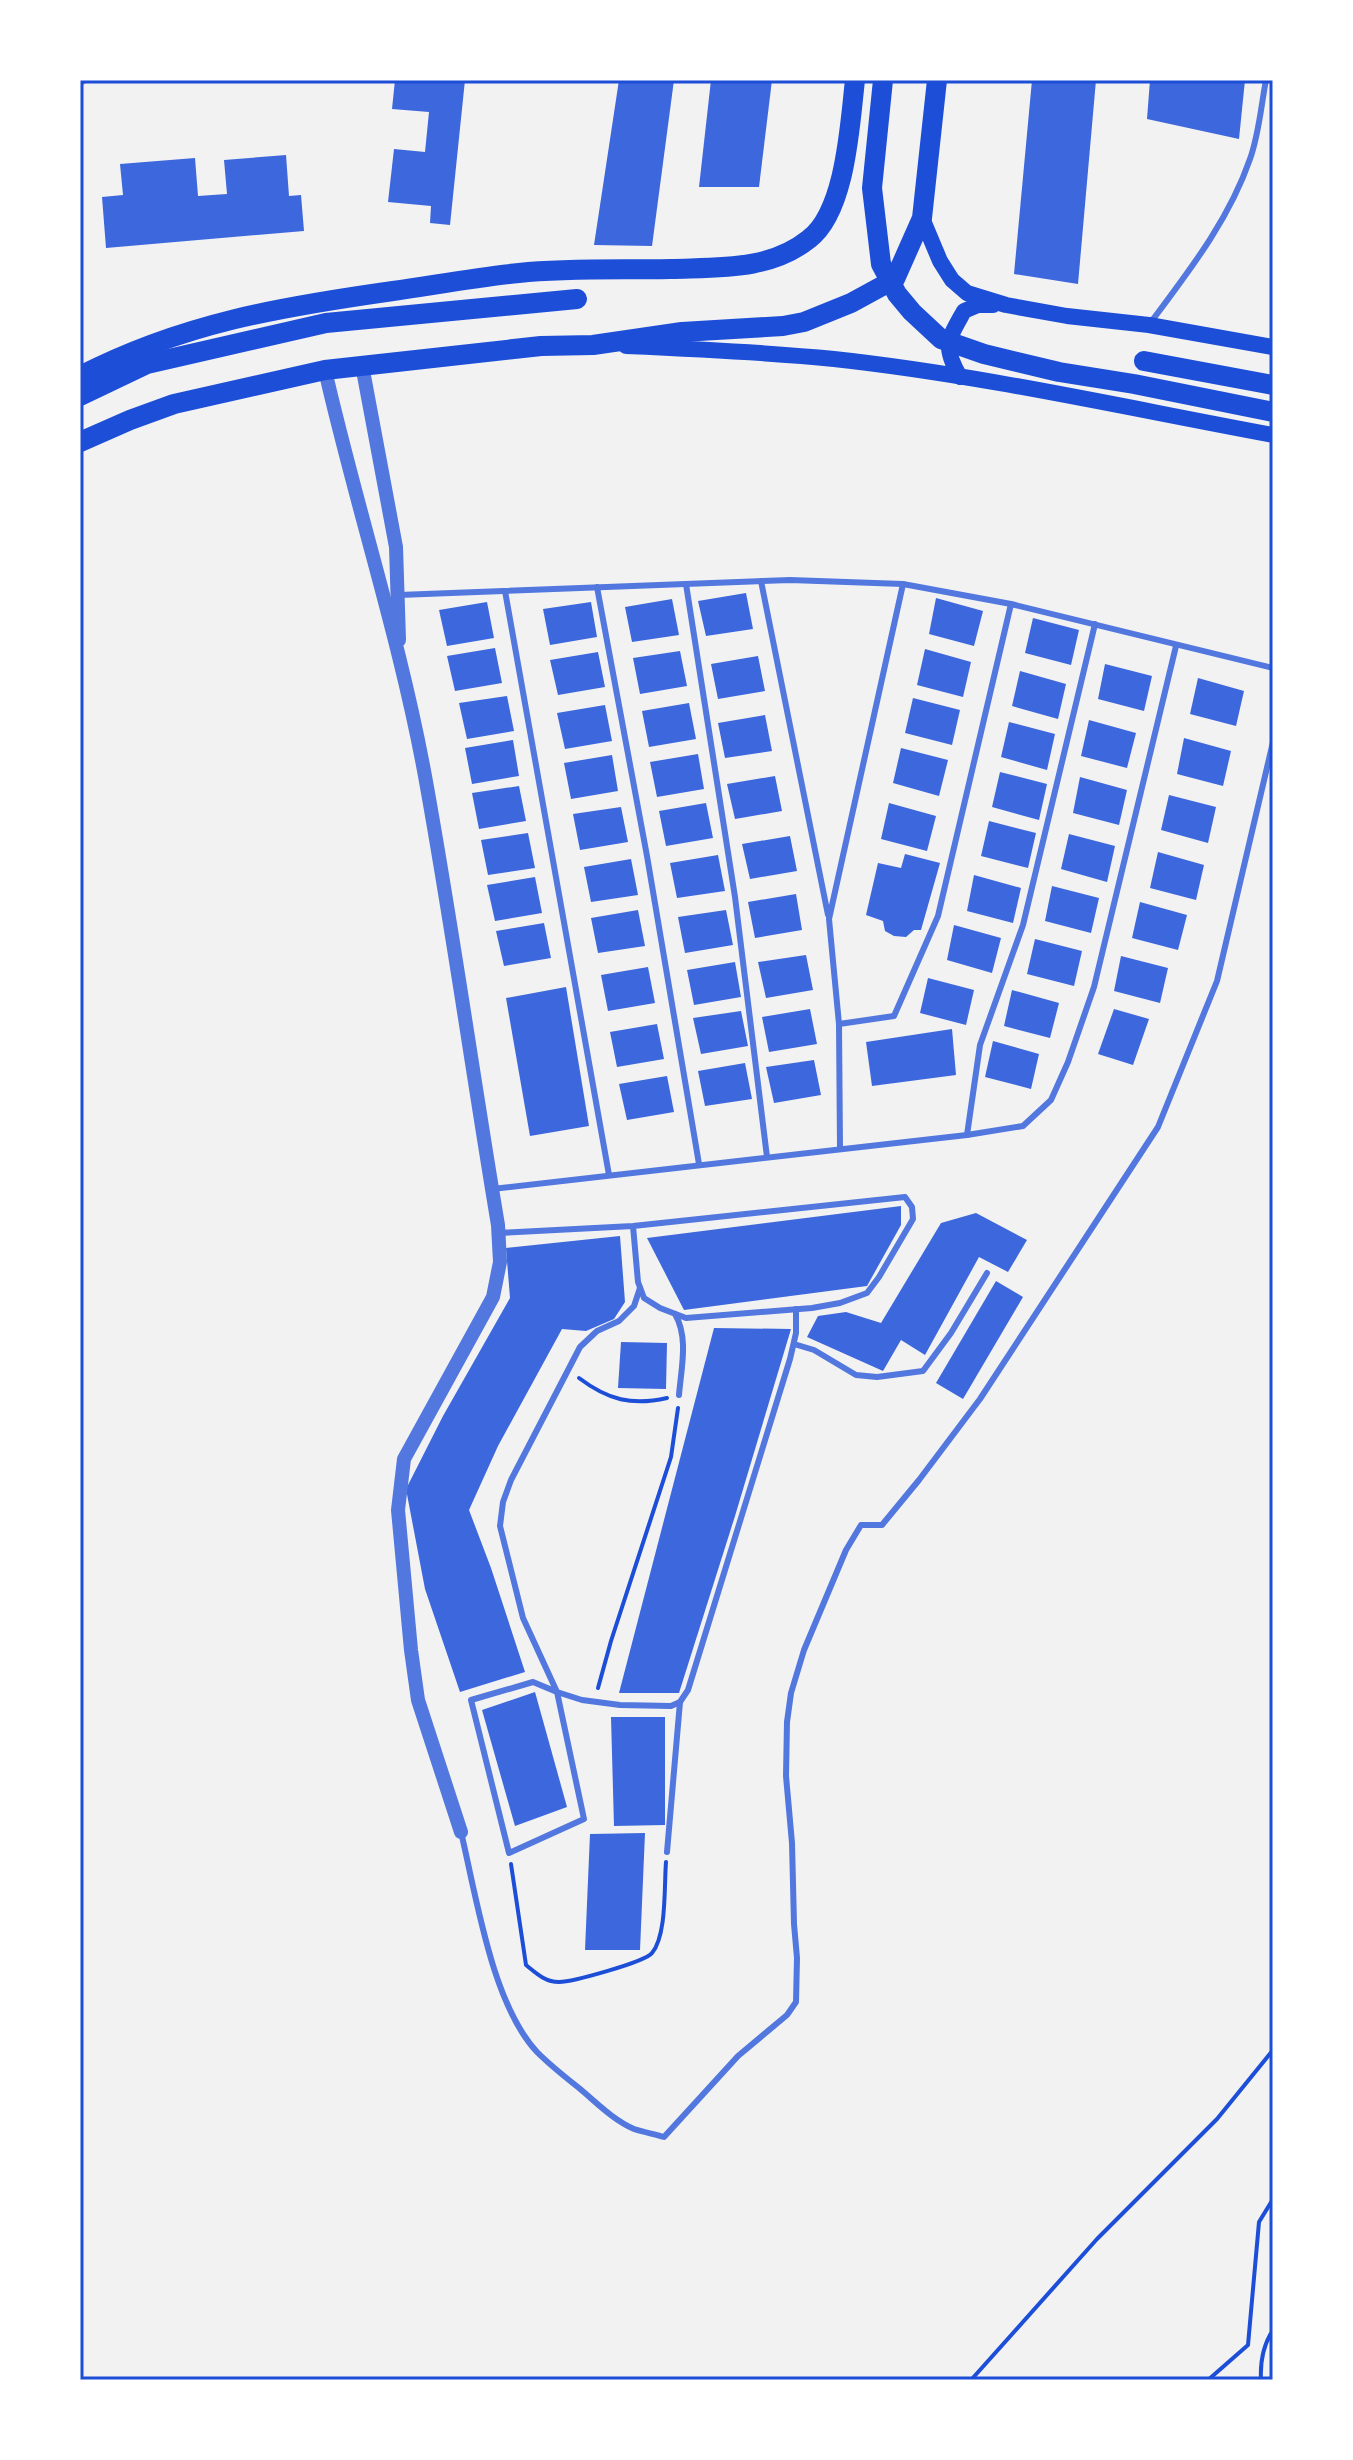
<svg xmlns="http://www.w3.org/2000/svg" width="1353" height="2460" viewBox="0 0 1353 2460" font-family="Lato,sans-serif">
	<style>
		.building { fill: #3d67dc }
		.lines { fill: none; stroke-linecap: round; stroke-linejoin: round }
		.path { stroke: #1d4ed8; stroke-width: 4 }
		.service { stroke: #5277de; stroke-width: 6 }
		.tertiary { stroke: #5277de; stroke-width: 14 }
		.secondary { stroke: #1d4ed8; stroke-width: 16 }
		.primary { stroke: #1d4ed8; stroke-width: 20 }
		.neatline { fill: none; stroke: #1d4ed8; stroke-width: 3 }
	</style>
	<rect width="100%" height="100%" fill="#f2f2f2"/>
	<g class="building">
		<path d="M395,80H465L450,225L430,223L431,206L388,202L394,149L425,152L429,112L392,109Z"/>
		<path d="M619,80H674L652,246L594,245Z"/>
		<path d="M711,80H772L759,187H699Z"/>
		<path d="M1032,80H1096L1078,284L1014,274Z"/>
		<path d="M1150,80H1245L1239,139L1147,119Z"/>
		<path d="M286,155L289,196L301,195L304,231L106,248L102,197L123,195L120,164L195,158L198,196L227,194L224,160Z"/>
		<path d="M746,593L753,629L706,636L698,601Z"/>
		<path d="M936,598L983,611L974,646L929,634Z"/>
		<path d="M672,599L679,635L632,642L625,607Z"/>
		<path d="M487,602L494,638L447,646L439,610Z"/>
		<path d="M591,602L597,637L550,645L543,609Z"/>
		<path d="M1033,618L1079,630L1071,665L1025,653Z"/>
		<path d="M495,648L502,683L455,691L447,656Z"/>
		<path d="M925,649L971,662L963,697L917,685Z"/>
		<path d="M680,651L687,686L640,694L633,658Z"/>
		<path d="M598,652L605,687L558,695L550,660Z"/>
		<path d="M758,656L765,691L718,699L711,664Z"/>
		<path d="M1105,664L1152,676L1144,711L1098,699Z"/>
		<path d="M1020,671L1066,684L1058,719L1012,706Z"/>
		<path d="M1198,678L1244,691L1236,726L1190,714Z"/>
		<path d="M507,696L514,731L467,739L459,703Z"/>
		<path d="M913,698L960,710L952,745L905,733Z"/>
		<path d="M689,703L696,739L649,747L642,711Z"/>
		<path d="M605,705L612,741L565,749L557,713Z"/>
		<path d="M765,715L772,751L725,758L718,723Z"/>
		<path d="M1089,720L1136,733L1127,768L1081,756Z"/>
		<path d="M1009,722L1055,734L1047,770L1001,757Z"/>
		<path d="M1184,738L1231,751L1223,786L1177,774Z"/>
		<path d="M513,740L519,776L472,784L465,748Z"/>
		<path d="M901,748L948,760L939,796L893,783Z"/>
		<path d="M698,754L704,789L657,797L650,762Z"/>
		<path d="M612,755L618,791L571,799L564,763Z"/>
		<path d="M1000,772L1047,784L1039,820L992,807Z"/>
		<path d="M775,776L782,811L735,819L727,784Z"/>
		<path d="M1080,777L1127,790L1119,825L1073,813Z"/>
		<path d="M519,786L526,821L479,829L472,793Z"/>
		<path d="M1169,795L1216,807L1208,843L1161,830Z"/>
		<path d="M706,803L713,838L666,846L659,811Z"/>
		<path d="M889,803L936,816L927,851L881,839Z"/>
		<path d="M621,807L628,842L580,850L573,814Z"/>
		<path d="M989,821L1036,833L1028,868L981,856Z"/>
		<path d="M528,833L535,868L488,875L481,840Z"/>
		<path d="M1069,834L1115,846L1107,882L1061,869Z"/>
		<path d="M790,836L797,871L750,879L742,844Z"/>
		<path d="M1158,852L1204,865L1196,900L1150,888Z"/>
		<path d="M905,854L940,863L921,930H914L906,937L894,936L885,931L883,921L866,915L878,863L901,868Z"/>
		<path d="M718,855L725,891L677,898L670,863Z"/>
		<path d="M631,859L638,895L591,902L584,867Z"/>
		<path d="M974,875L1021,888L1013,923L967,911Z"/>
		<path d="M535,877L542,913L495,921L487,885Z"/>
		<path d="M1052,886L1099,898L1091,933L1045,921Z"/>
		<path d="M796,894L802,930L755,938L748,902Z"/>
		<path d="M1140,902L1187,915L1178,950L1132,938Z"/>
		<path d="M638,910L645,946L598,953L591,918Z"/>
		<path d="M726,910L733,945L685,953L678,917Z"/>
		<path d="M544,923L551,958L504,966L496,931Z"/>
		<path d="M954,925L1001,938L992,973L947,960Z"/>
		<path d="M1035,939L1082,951L1074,986L1027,974Z"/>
		<path d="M806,955L813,990L766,998L758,962Z"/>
		<path d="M1121,956L1168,968L1160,1003L1114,991Z"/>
		<path d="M735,962L741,997L694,1005L687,970Z"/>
		<path d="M648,967L655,1003L608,1011L601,975Z"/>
		<path d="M928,978L974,990L966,1025L920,1013Z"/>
		<path d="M566,987L589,1126L530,1136L506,998Z"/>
		<path d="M1012,990L1059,1003L1050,1038L1004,1026Z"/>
		<path d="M810,1009L817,1044L769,1052L762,1017Z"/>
		<path d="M1114,1009L1149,1019L1133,1065L1098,1054Z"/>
		<path d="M741,1011L748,1046L701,1054L693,1018Z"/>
		<path d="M657,1024L664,1059L617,1067L610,1032Z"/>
		<path d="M952,1029L956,1075L872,1086L866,1042Z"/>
		<path d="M993,1041L1039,1054L1031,1089L985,1077Z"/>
		<path d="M814,1060L821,1095L774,1103L766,1067Z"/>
		<path d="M745,1063L752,1099L705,1106L698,1071Z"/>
		<path d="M667,1076L674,1112L627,1120L619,1084Z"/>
		<path d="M901,1206V1225L867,1286L684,1310L647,1238Z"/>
		<path d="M976,1213L1027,1240L1008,1272L979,1257L925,1355L901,1340L883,1371L807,1337L818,1316L846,1312L881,1323L941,1223Z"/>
		<path d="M620,1236L625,1302L614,1319L586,1331L562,1329L498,1446L469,1510L491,1568L525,1672L460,1692L425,1589L406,1489L443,1416L510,1298L506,1248Z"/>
		<path d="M996,1281L1023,1297L963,1399L936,1383Z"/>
		<path d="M714,1328L791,1329L735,1516L679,1693H619Z"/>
		<path d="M621,1342L667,1343L666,1389L618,1388Z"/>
		<path d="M535,1692L567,1807L515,1826L482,1710Z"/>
		<path d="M611,1717H665V1825L614,1826Z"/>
		<path d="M645,1833L640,1950H585L590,1834Z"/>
	</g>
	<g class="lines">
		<g class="path">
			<path d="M579,1378C608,1400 632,1406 667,1398"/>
			<path d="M598,1688L611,1641L671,1457L678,1408"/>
			<path d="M511,1864L526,1965C536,1973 545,1982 559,1982C572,1982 645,1962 652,1953C667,1935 664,1886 666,1862"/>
			<path d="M971,2380L1097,2239L1217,2119L1273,2050"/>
			<path d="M1208,2380L1248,2345L1259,2222L1273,2199"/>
			<path d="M1261,2380C1260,2361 1263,2345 1273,2330"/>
		</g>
		<g class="service">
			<path d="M80,83L85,80"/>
			<path d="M1151,322C1189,271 1229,220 1250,159C1259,134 1261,106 1266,80"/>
			<path d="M761,581L828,915"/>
			<path d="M686,584L735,897L767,1157"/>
			<path d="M597,587L647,856L699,1164"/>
			<path d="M505,591L609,1175"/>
			<path d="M399,595L790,580L903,584L1011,604L1273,668"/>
			<path d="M839,1024L894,1016L938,916L1011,604"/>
			<path d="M967,1135L980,1045L1023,925L1095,624"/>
			<path d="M840,1149L839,1024L829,919L903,584"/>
			<path d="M492,1189L967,1135L1023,1126L1051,1100L1068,1062L1094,987L1176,646"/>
			<path d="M498,1233L633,1226L905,1197L912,1207L913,1219L879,1277L867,1293L840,1303L812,1308L686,1318L660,1308L644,1298L638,1282L633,1226"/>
			<path d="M640,1288L634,1306L619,1321L597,1331L580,1347L511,1480L503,1502L500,1526L523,1618L557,1692L582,1700L620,1705L671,1706L680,1702L688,1690L790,1359L796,1333V1309"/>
			<path d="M675,1314C689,1338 681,1369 679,1395"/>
			<path d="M794,1344L814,1350L856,1375L877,1377L923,1371L951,1333L987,1273"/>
			<path d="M533,1682L557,1692L584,1819L509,1853L471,1700Z"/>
			<path d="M461,1832C476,1895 492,2004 537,2052C550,2065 565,2077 579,2088C596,2102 613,2120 634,2129C643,2132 654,2134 664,2137L738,2056L787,2015L796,2002L797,1958L794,1924L792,1843L786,1776L787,1722L791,1693L804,1650L846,1550L861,1525H882L919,1480L980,1399L1158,1127L1217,981L1273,742"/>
			<path d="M667,1852L680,1702"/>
		</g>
		<g class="tertiary">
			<path d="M362,365L396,547L399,640"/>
			<path d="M325,370C356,506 400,639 425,776C452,925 473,1076 498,1225L500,1262L493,1297L404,1459L398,1510L411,1650L418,1700L461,1832"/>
		</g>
		<g class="secondary">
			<path d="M922,218L940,261L952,280L967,293L1006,305L1067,316L1149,325L1273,347"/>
			<path d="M626,346C696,349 765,352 834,359C981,375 1127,408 1273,435"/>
			<path d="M960,377C942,346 948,340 964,311L978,305H993"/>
		</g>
		<g class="primary">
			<path d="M883,80L872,188L881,264L897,294L912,312L941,339L984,354L1059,372L1134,384L1273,412"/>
			<path d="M1144,361L1273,385"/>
			<path d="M80,376C183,323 280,307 393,291C435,285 477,277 519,273C569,268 620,270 670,269C718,267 769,271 809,239C846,211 850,123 855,80"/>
			<path d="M80,396L147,364L326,323L577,299"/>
			<path d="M80,442L130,420L174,404L325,370L541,346L593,345L682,332L783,326L804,322L851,303L895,279L922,218L937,80"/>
		</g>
	</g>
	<rect width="1353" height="2460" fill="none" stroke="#ffffff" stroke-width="164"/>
	<rect x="82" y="82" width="1189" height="2296" class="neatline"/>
</svg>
